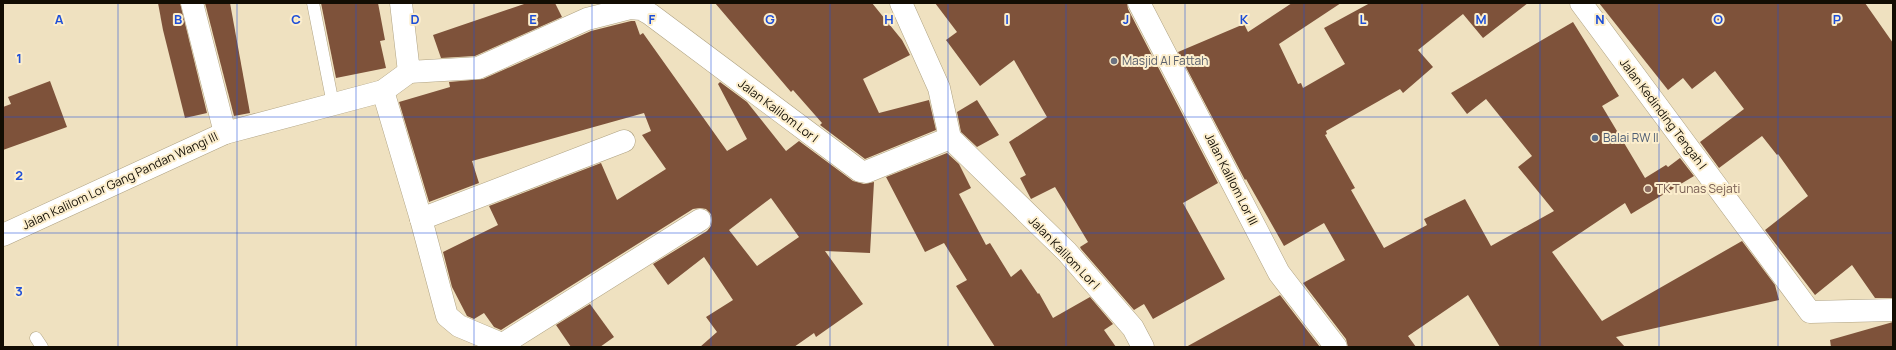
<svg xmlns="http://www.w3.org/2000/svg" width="1896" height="350" viewBox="0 0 1896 350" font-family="Manrope,sans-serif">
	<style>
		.building { fill: #7e523a; fill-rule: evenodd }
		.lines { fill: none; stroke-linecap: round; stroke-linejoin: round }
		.lane-casing { stroke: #afa282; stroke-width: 13 }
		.street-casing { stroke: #afa282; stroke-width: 23 }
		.lane { stroke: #fff; stroke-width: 12 }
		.street { stroke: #fff; stroke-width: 22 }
		.grid { fill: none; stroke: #1d4ed8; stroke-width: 1; stroke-opacity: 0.55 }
		.worship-dot { fill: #6b7280; stroke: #fceecd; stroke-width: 1.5 }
		.service-dot { fill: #5c6f8a; stroke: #fceecd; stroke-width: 1.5 }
		.education-dot { fill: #8d6e63; stroke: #fceecd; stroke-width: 1.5 }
		.labels { text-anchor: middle; stroke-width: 4; stroke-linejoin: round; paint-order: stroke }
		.worship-label { font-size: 12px; fill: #5b616d; stroke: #fceecd; text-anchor: start }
		.street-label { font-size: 12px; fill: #120d03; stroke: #fceecd }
		.service-label { font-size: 12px; fill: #4e5e75; stroke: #fceecd; text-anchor: start }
		.education-label { font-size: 12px; fill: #785e54; stroke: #fceecd; text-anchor: start }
		.grid-label { font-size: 13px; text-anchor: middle; font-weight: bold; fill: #1d4ed8; stroke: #fceecd; stroke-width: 4; stroke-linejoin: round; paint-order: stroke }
	</style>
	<rect width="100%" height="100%" fill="#efe1c0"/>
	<g class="building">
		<path d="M158,3H180L207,113L185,118L163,30Z"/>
		<path d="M205,3H230L250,113L234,116Z"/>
		<path d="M321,3H378L385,40L380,41L386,68L336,78Z"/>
		<path d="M527,3H555L562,17L475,56L441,58L433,35Z"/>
		<path d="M715,3H872L902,40L910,55L863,79L879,113L929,100L936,130L865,159L820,125L822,123L793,90L791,92Z"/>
		<path d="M935,3H1127L1128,9L1218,183L1183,203L1225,279L1153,319L1144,304L1134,310L1081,249L1080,247L1088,242L1055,187L1031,199L1020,178L1026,175L1009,142L1047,117L1014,60L980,86L946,40L957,32Z"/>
		<path d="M1292,3H1341L1279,44L1298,84L1301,83L1303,88L1345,64L1324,28L1370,3H1528L1483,38L1463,14L1418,50L1433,67L1403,93L1400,89L1326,131L1327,134L1325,135L1355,188L1351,190L1384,248L1427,225L1424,219L1465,199L1491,246L1554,211L1518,167L1532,156L1486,99L1467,114L1451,93L1573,22L1619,96L1602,106L1645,178L1666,165L1668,167L1680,158L1694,176L1631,214L1625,203L1552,252L1602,321L1742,241L1775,285L1779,300L1616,337L1625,347H1500L1468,295L1408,336L1416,347H1348L1346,339L1303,283L1345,260L1324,223L1284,246L1246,179L1245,180L1178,52L1244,24L1248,32Z"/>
		<path d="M1599,3H1865L1893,43V298H1875L1852,265L1815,295L1765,230L1808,196L1778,154L1777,155L1762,136L1719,168L1700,142L1744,109L1715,71L1692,89L1683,78L1668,90Z"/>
		<path d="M631,21H635L640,35L643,33L727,151L747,139L718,84L720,82L747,102L786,151L799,141L853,181L864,184L874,182L870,253L825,251L863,304L816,337L814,333L794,347H700L717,332L706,317L733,300L704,257L668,285L653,264L707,231L711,226L712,220L711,214L706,209L700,208L693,209L501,330L494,327L484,313L474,319L467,316L452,287L443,252L498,225L489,206L601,163L617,200L666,169L642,135L651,131L644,113L472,161L479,183L429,202L399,102L450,87L449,82L483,79L591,31ZM771,198L799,237L757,266L729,230Z"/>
		<path d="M50,81L67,127L3,150V107L11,104L8,97Z"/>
		<path d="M977,100L999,135L977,147L961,132L957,112Z"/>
		<path d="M947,153L959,164L971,188L959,194L986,245L990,243L1011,277L1021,269L1038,294L1039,293L1053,318L1090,297L1113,324L1104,330L1116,347H995L956,286L967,280L944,243L925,252L886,177Z"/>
		<path d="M1280,295L1320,347H1186Z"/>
		<path d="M590,304L614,337L600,347H571L556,325Z"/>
		<path d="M1893,322V347H1831L1830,340Z"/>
	</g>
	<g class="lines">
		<defs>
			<g id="lane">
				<path d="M313,3L333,104"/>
				<path d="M36,338L42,347"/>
			</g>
			<g id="street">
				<path d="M192,3L225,133"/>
				<path d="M401,3L409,72L478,68L587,19L630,8L641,9L650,14L860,171L866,172L950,138"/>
				<path d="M901,3L939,88L950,138"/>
				<path d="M1139,3L1279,273L1336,347"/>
				<path d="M1581,3L1810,312L1893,310"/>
				<path d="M383,91L421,219L447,316L459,326L509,347"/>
				<path d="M950,138L1067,252L1133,328L1143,347"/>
				<path d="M421,219L624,141"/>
				<path d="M3,235L225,133L383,91L409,72"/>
				<path d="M503,344L700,220"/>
			</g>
		</defs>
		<use href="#lane" class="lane-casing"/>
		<use href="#street" class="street-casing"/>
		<use href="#lane" class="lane"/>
		<use href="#street" class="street"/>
	</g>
	<path class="grid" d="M118,3V347M237,3V347M356,3V347M474,3V347M592,3V347M711,3V347M830,3V347M948,3V347M1066,3V347M1185,3V347M1304,3V347M1422,3V347M1540,3V347M1659,3V347M1778,3V347M3,117H1893M3,233H1893"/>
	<circle class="worship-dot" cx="1114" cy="61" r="4"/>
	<circle class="service-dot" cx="1595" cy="138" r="4"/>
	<circle class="education-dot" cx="1648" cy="189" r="4"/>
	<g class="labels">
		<g class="worship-label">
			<text x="1122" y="65">Masjid Al Fattah</text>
		</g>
		<g class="street-label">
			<text transform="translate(778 111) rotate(37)" y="4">Jalan Kalilom Lor I</text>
			<text transform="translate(1663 114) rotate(53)" y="4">Jalan Kedinding Tengah I</text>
			<text transform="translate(1231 179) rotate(63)" y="4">Jalan Kalilom Lor III</text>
			<text transform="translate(120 181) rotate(-25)" y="4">Jalan Kalilom Lor Gang Pandan Wangi III</text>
			<text transform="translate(1064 253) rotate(46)" y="4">Jalan Kalilom Lor I</text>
		</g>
		<g class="service-label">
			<text x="1603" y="142">Balai RW II</text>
		</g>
		<g class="education-label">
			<text x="1656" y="193">TK Tunas Sejati</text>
		</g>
	</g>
	<g class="grid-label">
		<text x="59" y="24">A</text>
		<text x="178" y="24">B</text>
		<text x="296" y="24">C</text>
		<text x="415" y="24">D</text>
		<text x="533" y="24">E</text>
		<text x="652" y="24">F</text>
		<text x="770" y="24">G</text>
		<text x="889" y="24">H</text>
		<text x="1007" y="24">I</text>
		<text x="1126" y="24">J</text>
		<text x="1244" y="24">K</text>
		<text x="1363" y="24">L</text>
		<text x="1481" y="24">M</text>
		<text x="1600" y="24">N</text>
		<text x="1718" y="24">O</text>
		<text x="1837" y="24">P</text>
		<text x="19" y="63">1</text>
		<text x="19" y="180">2</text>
		<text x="19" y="296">3</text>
	</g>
	<rect width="1896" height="350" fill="none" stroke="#120d03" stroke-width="8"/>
</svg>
